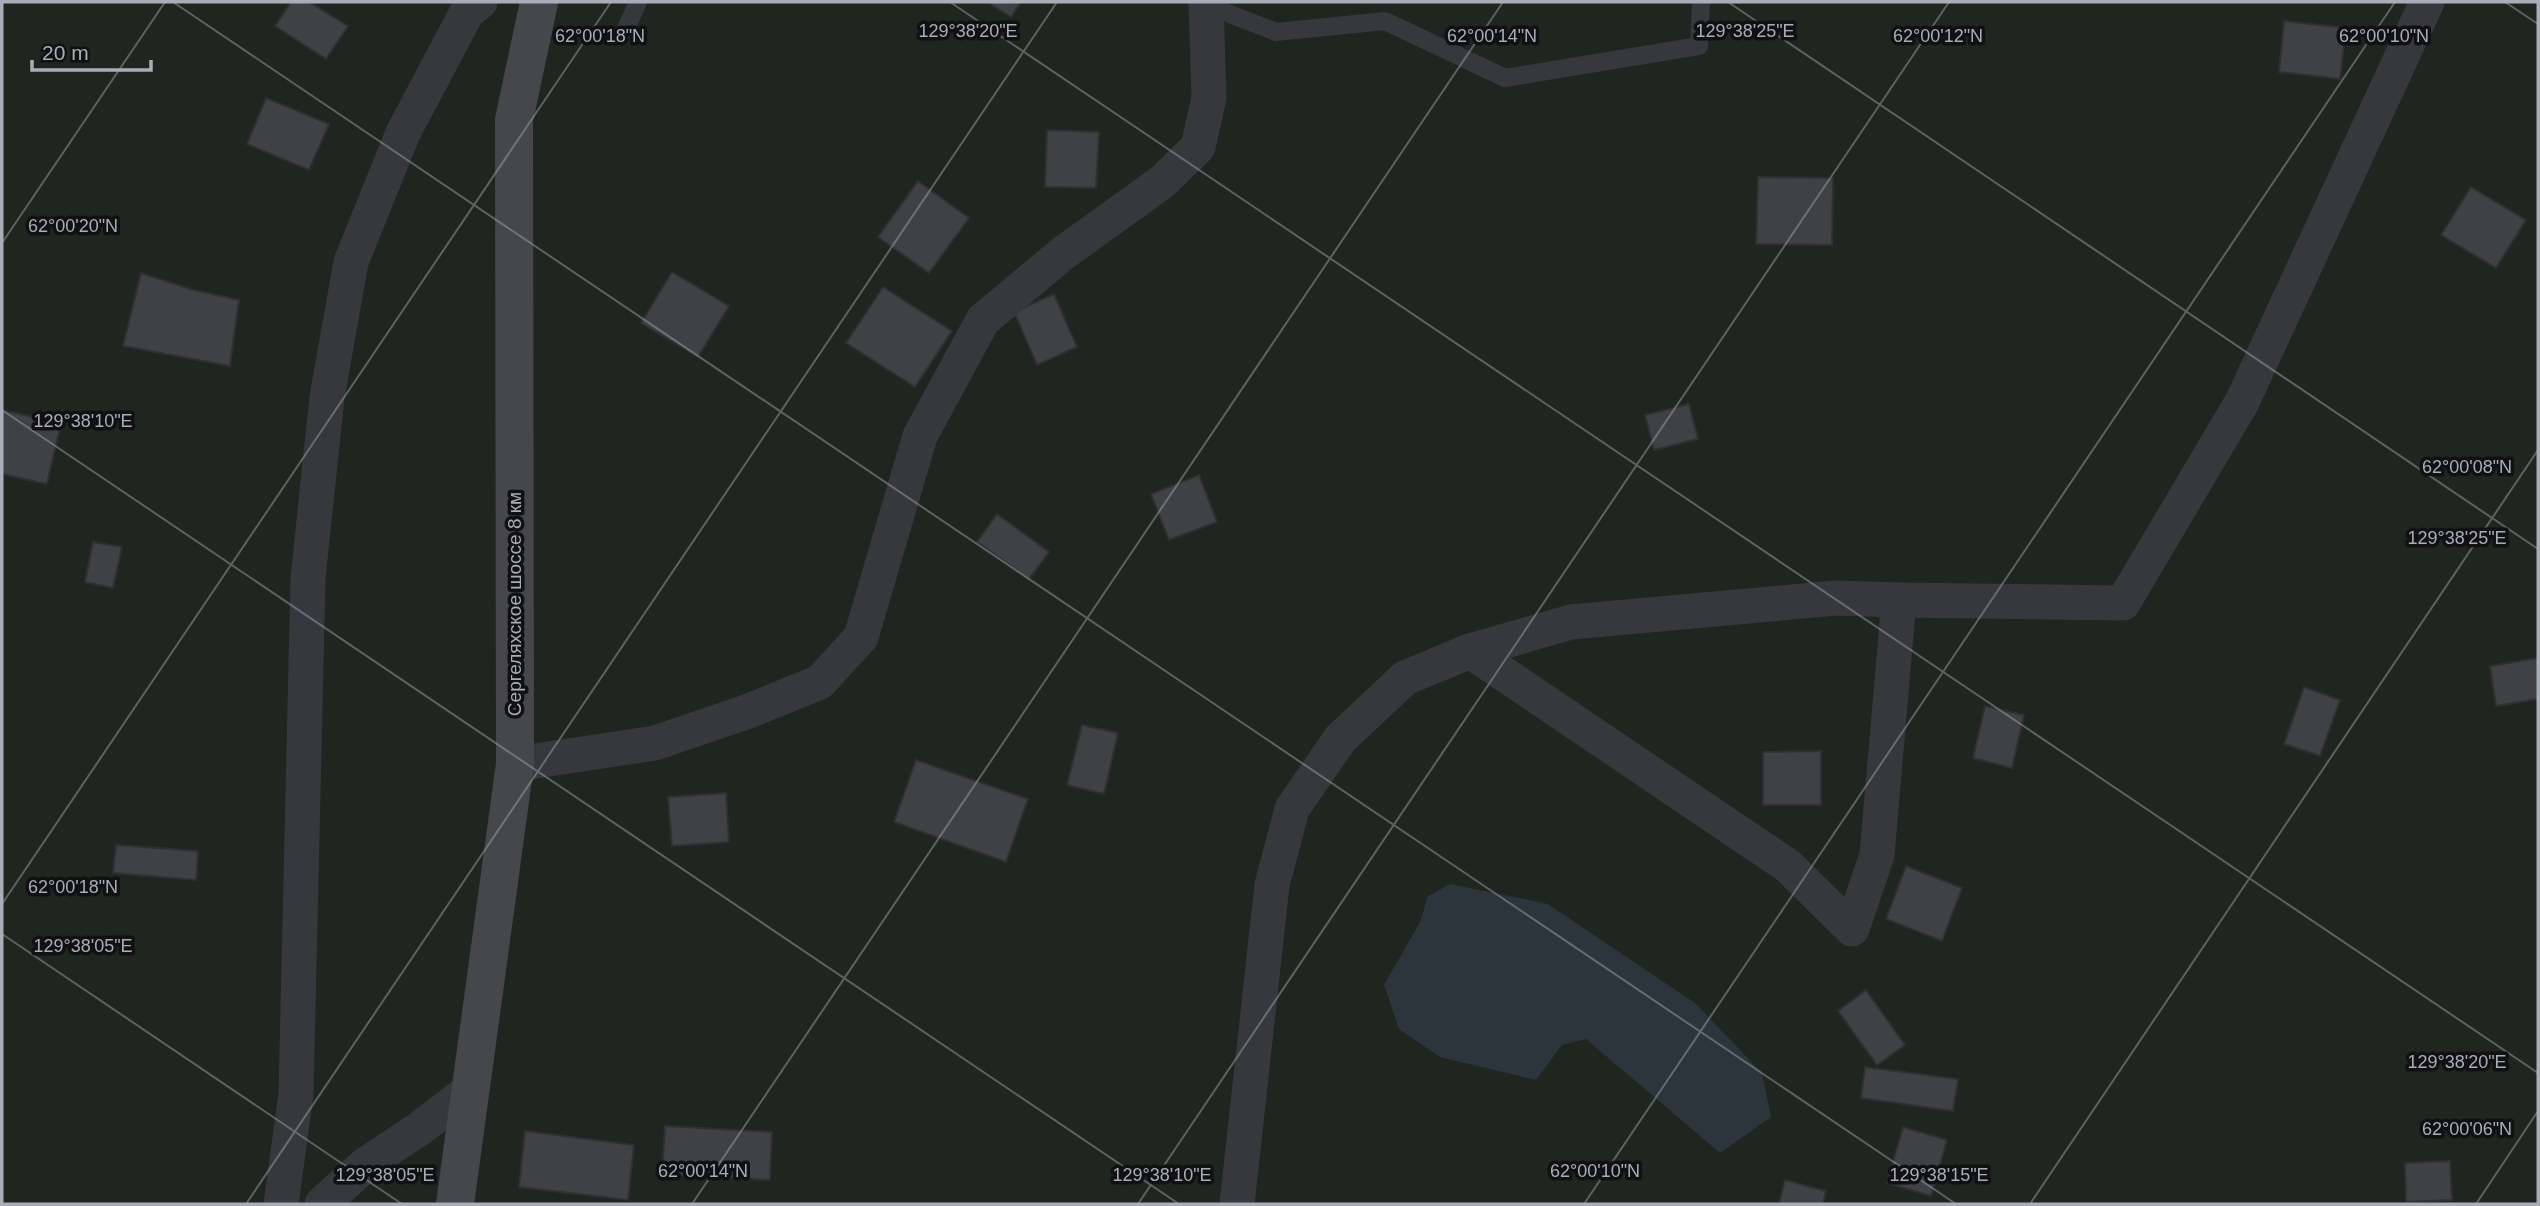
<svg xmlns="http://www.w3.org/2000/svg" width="2540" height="1206" viewBox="0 0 2540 1206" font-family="Arial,sans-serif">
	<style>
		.green { fill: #1e261f }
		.water { fill: #2c353c }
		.building { fill: #404145; stroke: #303034; stroke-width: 2 }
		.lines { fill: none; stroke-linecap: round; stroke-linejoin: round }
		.lane { stroke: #37383d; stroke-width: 18 }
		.street { stroke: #37383d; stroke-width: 35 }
		.secondary { stroke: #45474d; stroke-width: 38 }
		.ticks { fill: none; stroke: #a8adb8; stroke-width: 2; stroke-opacity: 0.45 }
		.labels { text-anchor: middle; stroke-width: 7; stroke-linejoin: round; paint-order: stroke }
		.street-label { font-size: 19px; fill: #a8adb8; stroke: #111113 }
		.ticks-label { font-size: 18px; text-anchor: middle; fill: #a8adb8; stroke: #111113; stroke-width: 7; stroke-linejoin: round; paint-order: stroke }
	</style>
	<rect width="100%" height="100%" fill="#161618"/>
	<rect class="green" x="2" y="2" width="2536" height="1202"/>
	<path class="water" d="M1450,884L1548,904L1695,1003L1762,1073L1771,1117L1720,1153L1586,1039L1562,1045L1536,1080L1440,1057L1399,1029L1384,985L1420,922L1428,896Z"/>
	<g class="building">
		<path d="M291,2H309L348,26L326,59L275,26Z"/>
		<path d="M987,2H1021L1011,17Z"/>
		<path d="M2284,21L2346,28L2340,79L2279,72Z"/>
		<path d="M266,98L329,124L309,170L247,144Z"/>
		<path d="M1047,130L1099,132L1096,188L1045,187Z"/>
		<path d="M1758,177L1833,178L1832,245L1756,244Z"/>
		<path d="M918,181L969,218L929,273L878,237Z"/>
		<path d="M2471,187L2526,220L2496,268L2441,235Z"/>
		<path d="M672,272L729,306L698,357L641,323Z"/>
		<path d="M141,273L194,290L239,300L230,366L123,346Z"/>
		<path d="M883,287L952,331L915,387L846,343Z"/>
		<path d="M1054,294L1077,347L1037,365L1014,312Z"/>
		<path d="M1689,404L1698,439L1654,450L1645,415Z"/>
		<path d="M2,410L61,423L47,484L2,474Z"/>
		<path d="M1199,475L1217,522L1169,540L1151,494Z"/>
		<path d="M997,514L1049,552L1029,579L977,542Z"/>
		<path d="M93,542L122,547L113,588L85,582Z"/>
		<path d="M2538,658V699L2496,706L2490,666Z"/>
		<path d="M2304,687L2340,700L2320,756L2284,744Z"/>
		<path d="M1985,706L2024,715L2012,768L1973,758Z"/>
		<path d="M1082,725L1118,733L1104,794L1067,785Z"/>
		<path d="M1821,751V805H1763V752Z"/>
		<path d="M916,760L1028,799L1006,862L894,822Z"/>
		<path d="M726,793L729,842L672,846L668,797Z"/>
		<path d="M116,845L198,851L196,880L113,873Z"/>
		<path d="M1906,866L1962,888L1942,941L1886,919Z"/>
		<path d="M1866,990L1905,1045L1877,1065L1838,1011Z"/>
		<path d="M1865,1067L1958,1079L1953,1111L1861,1098Z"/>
		<path d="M665,1126L772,1132L770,1180L662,1174Z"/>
		<path d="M1903,1127L1947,1140L1931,1196L1887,1183Z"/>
		<path d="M525,1131L634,1145L628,1200L519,1187Z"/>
		<path d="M2450,1161L2452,1200L2406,1202L2405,1163Z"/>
		<path d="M1785,1180L1826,1191L1823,1204H1779Z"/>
	</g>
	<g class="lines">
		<g class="lane">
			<path d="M1207,5L1276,32L1385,21L1505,78L1699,46L1701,2"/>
			<path d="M626,29L638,2"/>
		</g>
		<g class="street">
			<path d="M1899,600L2123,603L2242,402L2427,2"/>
			<path d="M515,764L655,743L749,711L820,682L861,637L920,436L983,320L1062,254L1162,182L1198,147L1209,98L1206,2"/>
			<path d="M281,1204L296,1094L308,578L327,397L351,262L403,133L467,12L480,2"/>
			<path d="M322,1204L366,1164L419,1129L470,1090"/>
			<path d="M1237,1204L1272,885L1292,809L1340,739L1405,678L1470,651L1788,866L1852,929L1877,855L1899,600L1836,598L1571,622L1470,651"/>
		</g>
		<path class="secondary" d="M455,1204L515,764L514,120L539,2"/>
	</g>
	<path class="ticks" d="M173,2L1956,1204M950,2L2538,1073M1728,2L2538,549M2505,2L2538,24M2,243L165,2M2,410L1179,1204M2,904L611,2M2,934L402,1204M246,1204L1057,2M692,1204L1503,2M1138,1204L1949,2M1584,1204L2395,2M2030,1204L2538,450M2476,1204L2538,1111"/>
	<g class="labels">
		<g class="street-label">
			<text transform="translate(514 604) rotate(-90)" y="7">Сергеляхское шоссе 8 км</text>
		</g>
	</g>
	<g class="ticks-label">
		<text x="968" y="37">129°38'20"E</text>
		<text x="1745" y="37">129°38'25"E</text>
		<text x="600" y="42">62°00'18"N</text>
		<text x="1492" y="42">62°00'14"N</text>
		<text x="1938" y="42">62°00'12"N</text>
		<text x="2384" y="42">62°00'10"N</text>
		<text x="73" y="232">62°00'20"N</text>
		<text x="83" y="427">129°38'10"E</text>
		<text x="2467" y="473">62°00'08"N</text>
		<text x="2457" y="544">129°38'25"E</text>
		<text x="73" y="893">62°00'18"N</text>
		<text x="83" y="952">129°38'05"E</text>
		<text x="2457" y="1068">129°38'20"E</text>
		<text x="2467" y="1135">62°00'06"N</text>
		<text x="703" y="1177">62°00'14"N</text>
		<text x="1595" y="1177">62°00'10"N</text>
		<text x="385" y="1181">129°38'05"E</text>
		<text x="1162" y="1181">129°38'10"E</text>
		<text x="1939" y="1181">129°38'15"E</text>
	</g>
	<rect width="2540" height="1206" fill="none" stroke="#a8adb8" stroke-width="7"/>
	<path d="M32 60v10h119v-10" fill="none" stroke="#a8adb8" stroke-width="3.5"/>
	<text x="42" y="60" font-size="21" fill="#a8adb8" stroke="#111113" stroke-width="5" paint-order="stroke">20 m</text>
</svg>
